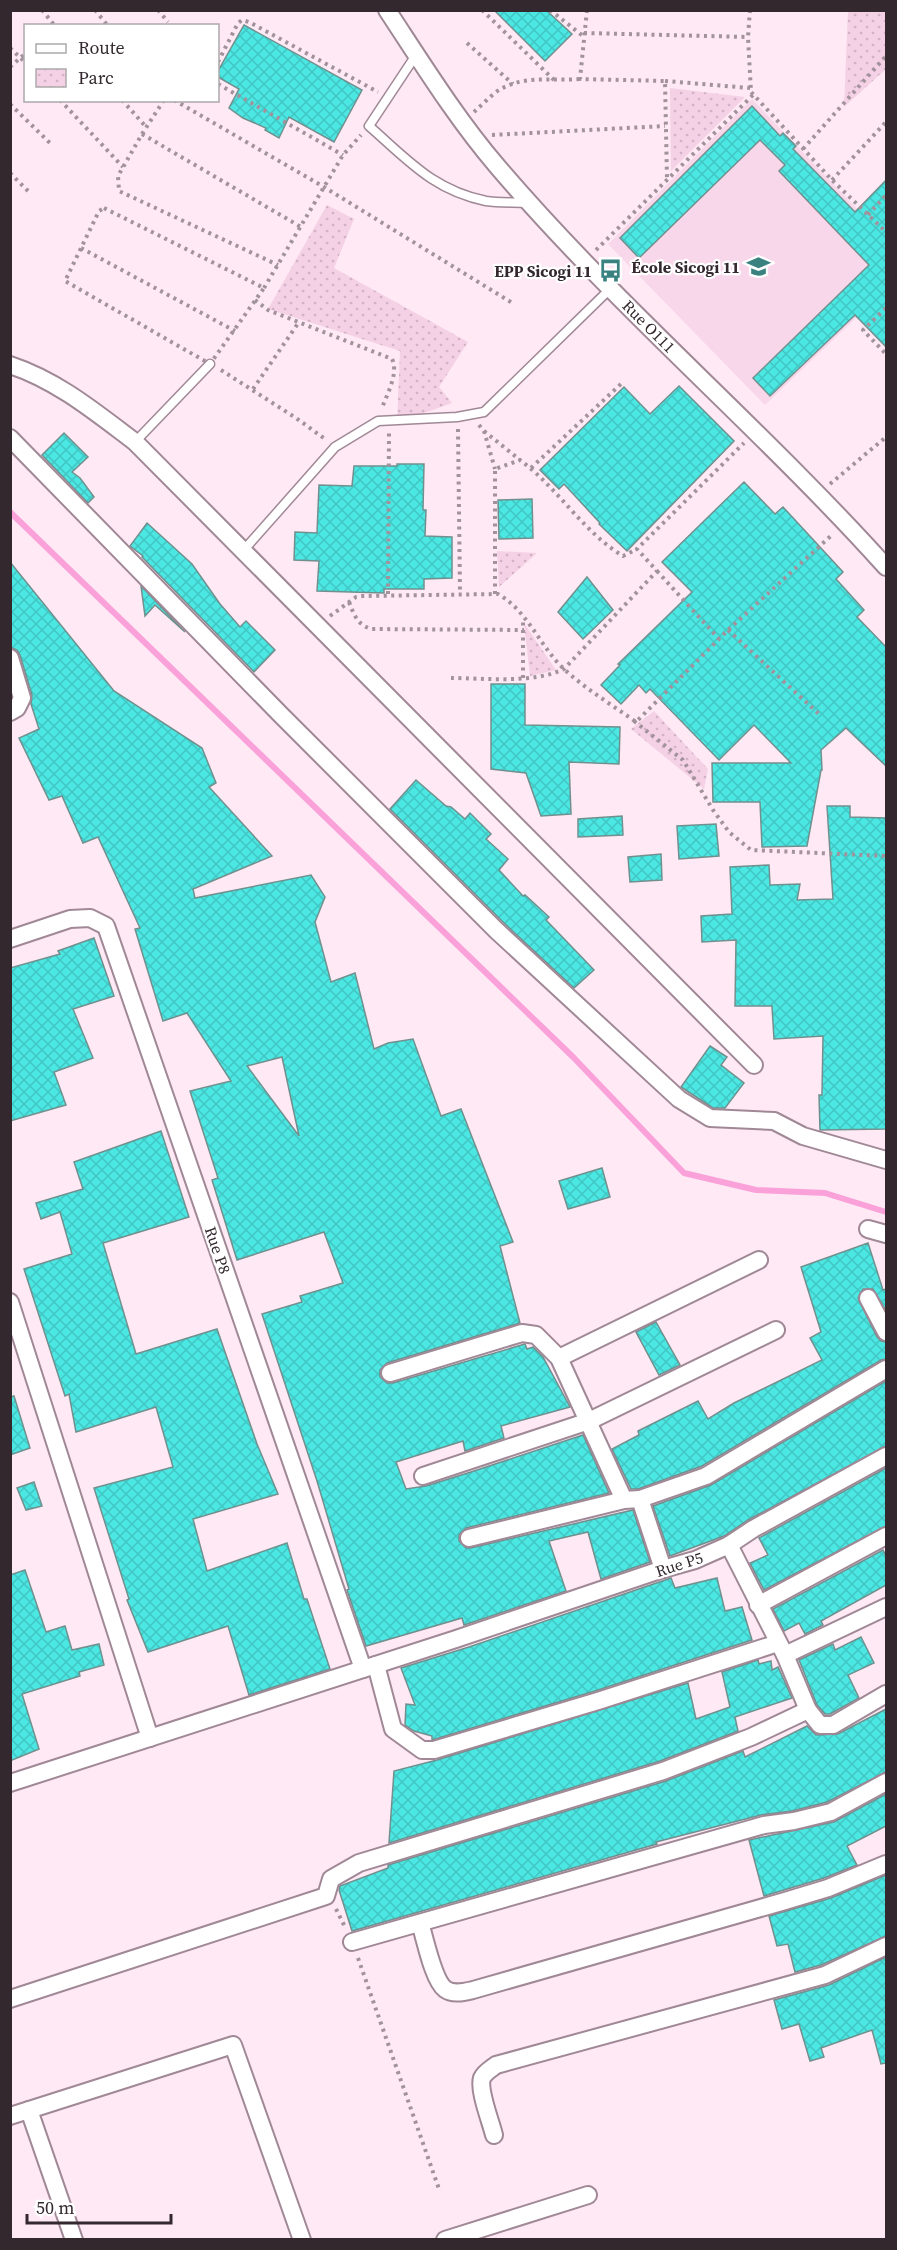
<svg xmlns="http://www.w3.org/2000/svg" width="897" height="2250" viewBox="0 0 897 2250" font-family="'Source Serif 4',serif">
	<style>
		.built { fill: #f9d7eb }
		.park { fill: url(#park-dots) }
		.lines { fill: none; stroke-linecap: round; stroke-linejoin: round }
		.stream { stroke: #fba1da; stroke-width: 6 }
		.building { fill: url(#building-cross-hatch); stroke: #70908e; stroke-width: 1.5; fill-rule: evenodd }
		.service-casing { stroke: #a08896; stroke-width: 11 }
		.minor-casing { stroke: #a08896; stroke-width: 20 }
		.path { stroke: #a2929b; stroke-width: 4; stroke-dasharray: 3 4.5; stroke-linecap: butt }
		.service { stroke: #fff; stroke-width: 8 }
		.minor { stroke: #fff; stroke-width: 16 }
		.labels { text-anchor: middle; stroke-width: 4.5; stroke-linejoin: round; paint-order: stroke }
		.poi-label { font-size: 16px; font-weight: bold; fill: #32282e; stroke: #fff; text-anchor: end }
		.street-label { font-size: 16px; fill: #32282e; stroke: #fff }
	</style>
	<defs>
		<pattern id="park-dots" width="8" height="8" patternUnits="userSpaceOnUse" patternTransform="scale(1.5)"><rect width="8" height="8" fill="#f5d1e6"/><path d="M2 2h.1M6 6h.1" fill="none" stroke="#d2b3c6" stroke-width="1.8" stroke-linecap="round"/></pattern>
		<pattern id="building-cross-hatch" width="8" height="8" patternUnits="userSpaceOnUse" patternTransform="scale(1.5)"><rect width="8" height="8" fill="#4be7e3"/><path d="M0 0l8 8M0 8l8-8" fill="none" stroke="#42c6c3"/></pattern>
	</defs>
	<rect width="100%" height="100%" fill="#fee9f5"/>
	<path class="built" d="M752,99L886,239V289L765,405L608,244Z"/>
	<g class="park">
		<path d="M848,11H886V69L844,107Z"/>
		<path d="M670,88L745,97L671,171Z"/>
		<path d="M327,205L354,219L334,268L468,342L439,387L452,403L397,423L400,351L268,309Z"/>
		<path d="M497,551L537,553L499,587Z"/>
		<path d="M524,623L556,670L530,676Z"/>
		<path d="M654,711L708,769L704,789L631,729Z"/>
	</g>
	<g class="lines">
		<path class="stream" d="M10,512L573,1057L684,1173L756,1190L825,1193L886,1212"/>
	</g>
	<g class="building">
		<path d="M494,10H546L572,34L545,61Z"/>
		<path d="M244,25L362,90L334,142L289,117L279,138L265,130L266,128L243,118L229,108L239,89L218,77V71Z"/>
		<path d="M752,106L780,136L783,133L796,146L793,149L855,212L886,180V347L855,315L770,396L753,378L869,265L779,171L785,165L760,140L639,258L620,238Z"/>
		<path d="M679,386L734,441L627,551L599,524L600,523L564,484L559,489L540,470L624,387L650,414Z"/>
		<path d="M64,433L88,457L72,472L80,478L94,497L88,503L42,455Z"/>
		<path d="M397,464H424L423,510H426L425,536L452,537V578L424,579V589H384V593L317,591L319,561L294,560L295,532L317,533L319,485L352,486L354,466H397Z"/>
		<path d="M744,482L775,514L783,507L843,572L836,579L864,610L857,617L886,647V766L846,728L821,750L822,770H821L807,846L762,847L760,802H713L712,763H791L754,725L719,760L650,689L646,693L639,685L621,704L601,685L620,665L618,664L692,592L662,562Z"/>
		<path d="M532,499L533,538L499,539L498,500Z"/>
		<path d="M147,523L192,564L220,604L240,627L246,621L275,650L254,672L142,557L143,556L130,546Z"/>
		<path d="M10,562L114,691L202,748L216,783L209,787L272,856L193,889L195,898L311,875L325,897L315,922L331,982L355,973L374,1049L388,1043L413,1039L441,1116L461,1109L513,1242L500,1246L520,1323L387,1363L380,1370V1377L387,1383H393L525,1344L527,1349L533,1347L543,1357L570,1407L501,1426L504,1438L465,1451L463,1441L396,1462L406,1489L426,1486L471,1472L583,1435L609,1493L466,1528L459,1535V1541L466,1548H471L633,1510L650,1562L601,1579L588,1532L549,1541L566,1591L464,1625L462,1618L366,1646L347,1590L349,1589L317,1481L262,1314L302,1302L300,1296L343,1283L324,1232L237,1260L212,1180L218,1178L190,1091L231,1081L187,1013L163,1021L135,929L140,928L98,837L83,843L62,796L49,800L19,738L39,729L31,704L32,695L20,655L17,650L10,647ZM282,1057L299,1136L247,1066Z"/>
		<path d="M587,577L613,610L583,639L558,612Z"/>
		<path d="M141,586L185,632L155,605L145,616Z"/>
		<path d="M491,684H525V725L620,727L619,764L569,762L571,814L541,816L526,773L491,769Z"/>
		<path d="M416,780L446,806L451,807L465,819L470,813L491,834L486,839L508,859L499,870L523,896L525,895L549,917L546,920L594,970L574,988L504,923L390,809Z"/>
		<path d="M827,806H850V817L886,818V1129L820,1130L819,1095H822L823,1036L774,1039L772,1006H735L736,940L702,942L701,916L732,914L730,867L769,865L770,885L800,884L797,900L833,899Z"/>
		<path d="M622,816L623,835L578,837V819Z"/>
		<path d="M716,824L719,856L679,859L677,826Z"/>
		<path d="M661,854L662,880L630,882L628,857Z"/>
		<path d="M94,938L114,996L73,1009L93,1058L54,1072L66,1105L10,1121V968L60,954L58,951Z"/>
		<path d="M710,1046L727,1057L721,1065L744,1083L725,1108H713L681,1087Z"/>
		<path d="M161,1131L189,1217L103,1243L136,1354L217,1329L257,1444L278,1494L193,1519L207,1571L287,1543L304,1599H307L330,1669L249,1695L228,1626L148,1652L127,1600L129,1599L94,1488L173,1467L156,1407L76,1432L69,1394L65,1396L24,1269L72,1254L60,1212L41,1219L36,1203L83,1189L74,1162Z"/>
		<path d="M602,1168L610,1197L568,1209L559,1181Z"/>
		<path d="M868,1243L883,1290L886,1289V1311L873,1289H863L858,1298L877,1337L881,1341L886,1342V1359L881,1360L702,1466L638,1489H631L612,1449L639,1435L638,1431L698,1401L708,1419L734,1403L822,1360L810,1338L821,1332L801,1267Z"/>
		<path d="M656,1322L680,1365L659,1375L636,1332Z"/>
		<path d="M886,1381V1446L748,1520L724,1536L670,1556L653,1506L711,1485Z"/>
		<path d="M14,1396L30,1448L10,1455V1397Z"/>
		<path d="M886,1468V1526L764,1590L750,1563L768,1555L759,1538Z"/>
		<path d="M34,1482L42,1506L26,1510L17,1488Z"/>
		<path d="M883,1550L886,1556V1585L821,1621L823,1625L805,1634L799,1623L784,1631L773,1609Z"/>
		<path d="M25,1570L46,1632L65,1626L72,1650L99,1644L104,1665L79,1672L80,1676L22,1694L39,1749L10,1761V1575Z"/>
		<path d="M671,1578L675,1588L717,1578L725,1611L742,1607L752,1640L595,1691L432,1740V1736L414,1731L405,1725L406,1704L415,1705L401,1668L469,1647Z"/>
		<path d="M861,1637L874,1663L848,1675L859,1698L830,1714H825L817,1705L799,1660L833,1644L835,1650Z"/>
		<path d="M758,1660L759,1664L771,1661L772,1670L778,1667L792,1698L735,1717L738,1731L660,1761L389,1843L394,1771L437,1760L688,1683L696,1719L730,1707L722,1672Z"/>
		<path d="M886,1709V1772L827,1802L792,1811L761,1815L656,1842L657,1844L352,1931L339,1890L340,1886L388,1868V1865L666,1781L743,1751L745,1757L807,1726L816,1735L838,1734Z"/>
		<path d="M886,1794V1826L847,1846L857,1865L824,1878L764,1896L749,1840L834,1822Z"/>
		<path d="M886,1875V1936L821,1965L795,1972L788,1944L777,1946L769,1916L831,1898Z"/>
		<path d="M886,1957V2063L881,2064L872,2030L821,2048L824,2057L810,2061L799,2024L782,2029L774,2000L829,1985Z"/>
	</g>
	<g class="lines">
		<defs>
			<g id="service">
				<path d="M416,55L369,126C408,160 433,190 486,201C500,203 515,202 529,203"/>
				<path d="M135,442L210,364"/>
				<path d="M243,551L335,447L378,421L457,417L484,412L611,288"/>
			</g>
			<g id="minor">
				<path d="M387,10C422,63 456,118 497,166C618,308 762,429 886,567"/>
				<path d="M10,365C58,381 95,412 135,442L754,1065"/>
				<path d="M10,438L281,715L497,931L679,1099L710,1118L774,1121L803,1136L886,1160"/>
				<path d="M10,658L22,698L17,708L10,712"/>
				<path d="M10,939L70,919L90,918L106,926L363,1669"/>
				<path d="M868,1229L886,1234"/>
				<path d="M868,1298L886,1332"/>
				<path d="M10,1302L150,1738"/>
				<path d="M559,1358L759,1260"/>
				<path d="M390,1373L522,1333L536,1335L559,1358L624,1500L640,1499L663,1569"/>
				<path d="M423,1476L589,1421L776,1330"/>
				<path d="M640,1499L706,1476L886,1369"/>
				<path d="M469,1538L624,1500"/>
				<path d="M729,1545L785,1655L808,1710L820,1725H833L886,1694"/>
				<path d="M758,1605L886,1536"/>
				<path d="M785,1655L886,1607"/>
				<path d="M376,1665L393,1729L422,1750H434L598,1701L778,1643"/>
				<path d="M10,1783L456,1639L663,1569L695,1560L729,1545L753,1529L886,1456"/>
				<path d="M420,1923C425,1938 433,1980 445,1989C453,1995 464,1992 473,1990L785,1901L828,1888L886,1864"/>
				<path d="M352,1942L764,1825L794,1821L831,1812L886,1782"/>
				<path d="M10,1999L326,1896L331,1879L359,1863L663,1771L751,1737L808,1710"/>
				<path d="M29,2110L74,2240"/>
				<path d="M10,2116L233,2045L302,2240"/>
				<path d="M494,2135C491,2122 478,2090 482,2078C485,2072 491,2069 496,2065L825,1975L886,1946"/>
				<path d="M445,2240L588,2195"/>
			</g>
		</defs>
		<use href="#service" class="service-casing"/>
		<use href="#minor" class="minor-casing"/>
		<g class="path">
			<path d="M42,10L55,26"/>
			<path d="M95,10L108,26"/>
			<path d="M158,10L168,22"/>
			<path d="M482,10L554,80"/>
			<path d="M550,10L583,36"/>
			<path d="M587,10L580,79L665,81L667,179"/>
			<path d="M750,10L748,37L751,92L832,180L886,232"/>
			<path d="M584,33L748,37"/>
			<path d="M467,43L513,84"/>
			<path d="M10,48L26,63"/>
			<path d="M218,62L238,23L242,20L249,22L378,92"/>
			<path d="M10,67L26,53"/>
			<path d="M665,81L750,88"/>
			<path d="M218,84L343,155"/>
			<path d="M60,100L123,167"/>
			<path d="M122,100L147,128"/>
			<path d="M164,100L142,134L118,176L119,191L278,265"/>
			<path d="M174,100L324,187L514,304"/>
			<path d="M10,104L52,145"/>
			<path d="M474,112C482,105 490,96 499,90C523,75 553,81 580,79"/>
			<path d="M142,134L301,227"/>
			<path d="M492,135L665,126"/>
			<path d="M803,149L886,56"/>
			<path d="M10,173L31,194"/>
			<path d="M832,180L886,122"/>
			<path d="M104,208L264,288L210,364L65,281L99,211Z"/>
			<path d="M868,215L886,195"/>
			<path d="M81,248L235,331"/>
			<path d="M596,250L753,95"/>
			<path d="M264,288L343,155L361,135"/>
			<path d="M255,300L268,310L392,359C399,373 387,394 382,408"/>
			<path d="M886,308L863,330L886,354"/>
			<path d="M221,370L296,418L325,439"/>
			<path d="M253,389L299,322"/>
			<path d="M479,425L484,431L495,469"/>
			<path d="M458,429L460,594"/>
			<path d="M484,431L520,460"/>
			<path d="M531,468L622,383"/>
			<path d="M830,484L886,437"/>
			<path d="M657,571L719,639"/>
			<path d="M388,594L389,433"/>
			<path d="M495,594V469L520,460C558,488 583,532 623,556L637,549"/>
			<path d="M349,602C354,615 357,624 371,629L524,630"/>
			<path d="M330,616L356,597L363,596L498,594C528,611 540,647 565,670C586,689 612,705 636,722L728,630L833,534"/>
			<path d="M728,630L820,715"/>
			<path d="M451,678C484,678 533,684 564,669L657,571L637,549L744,443"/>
			<path d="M523,678V618"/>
			<path d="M634,721L683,760L713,810L729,832L751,850L886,856"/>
			<path d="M336,1909L346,1929"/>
			<path d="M358,1958L439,2189"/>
		</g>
		<use href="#service" class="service"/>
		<use href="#minor" class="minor"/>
	</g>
	<defs>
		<symbol id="school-bare" viewBox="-9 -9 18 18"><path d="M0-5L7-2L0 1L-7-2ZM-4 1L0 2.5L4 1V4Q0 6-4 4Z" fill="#3a8280" stroke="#fff" stroke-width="2.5" paint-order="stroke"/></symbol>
		<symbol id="bus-bare" viewBox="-9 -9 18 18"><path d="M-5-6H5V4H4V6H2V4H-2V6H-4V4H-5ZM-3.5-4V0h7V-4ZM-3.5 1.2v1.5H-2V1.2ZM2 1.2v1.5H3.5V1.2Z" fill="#3a8280" stroke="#fff" stroke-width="2.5" paint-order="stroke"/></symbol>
	</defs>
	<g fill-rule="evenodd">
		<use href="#school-bare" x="742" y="250" width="33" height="33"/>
		<use href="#bus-bare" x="594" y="254" width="33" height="33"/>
	</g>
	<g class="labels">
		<g class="poi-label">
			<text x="740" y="273">École Sicogi 11</text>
			<text x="592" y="277">EPP Sicogi 11</text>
		</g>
		<g class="street-label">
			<text transform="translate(649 326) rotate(45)" y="6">Rue O111</text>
			<text transform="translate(218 1250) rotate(71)" y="6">Rue P8</text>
			<text transform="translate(679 1564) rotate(-18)" y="6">Rue P5</text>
		</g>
	</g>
	<rect width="897" height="2250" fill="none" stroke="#32282e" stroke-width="24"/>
	<rect x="24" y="24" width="195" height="78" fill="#ffffff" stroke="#ada9ab" stroke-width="1.5"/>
	<rect x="36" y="44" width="30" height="9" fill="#ffffff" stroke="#ada9ab" stroke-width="1.5"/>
	<text x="78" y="54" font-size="18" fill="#32282e">Route</text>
	<rect x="36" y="69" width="30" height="18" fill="url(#park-dots)" stroke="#ada9ab" stroke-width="1.5"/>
	<text x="78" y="84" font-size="18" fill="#32282e">Parc</text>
	<path d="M27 2214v9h144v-9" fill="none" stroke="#32282e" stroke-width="3"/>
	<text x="36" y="2214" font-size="18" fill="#32282e" stroke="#ffffff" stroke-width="4.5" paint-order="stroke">50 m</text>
</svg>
